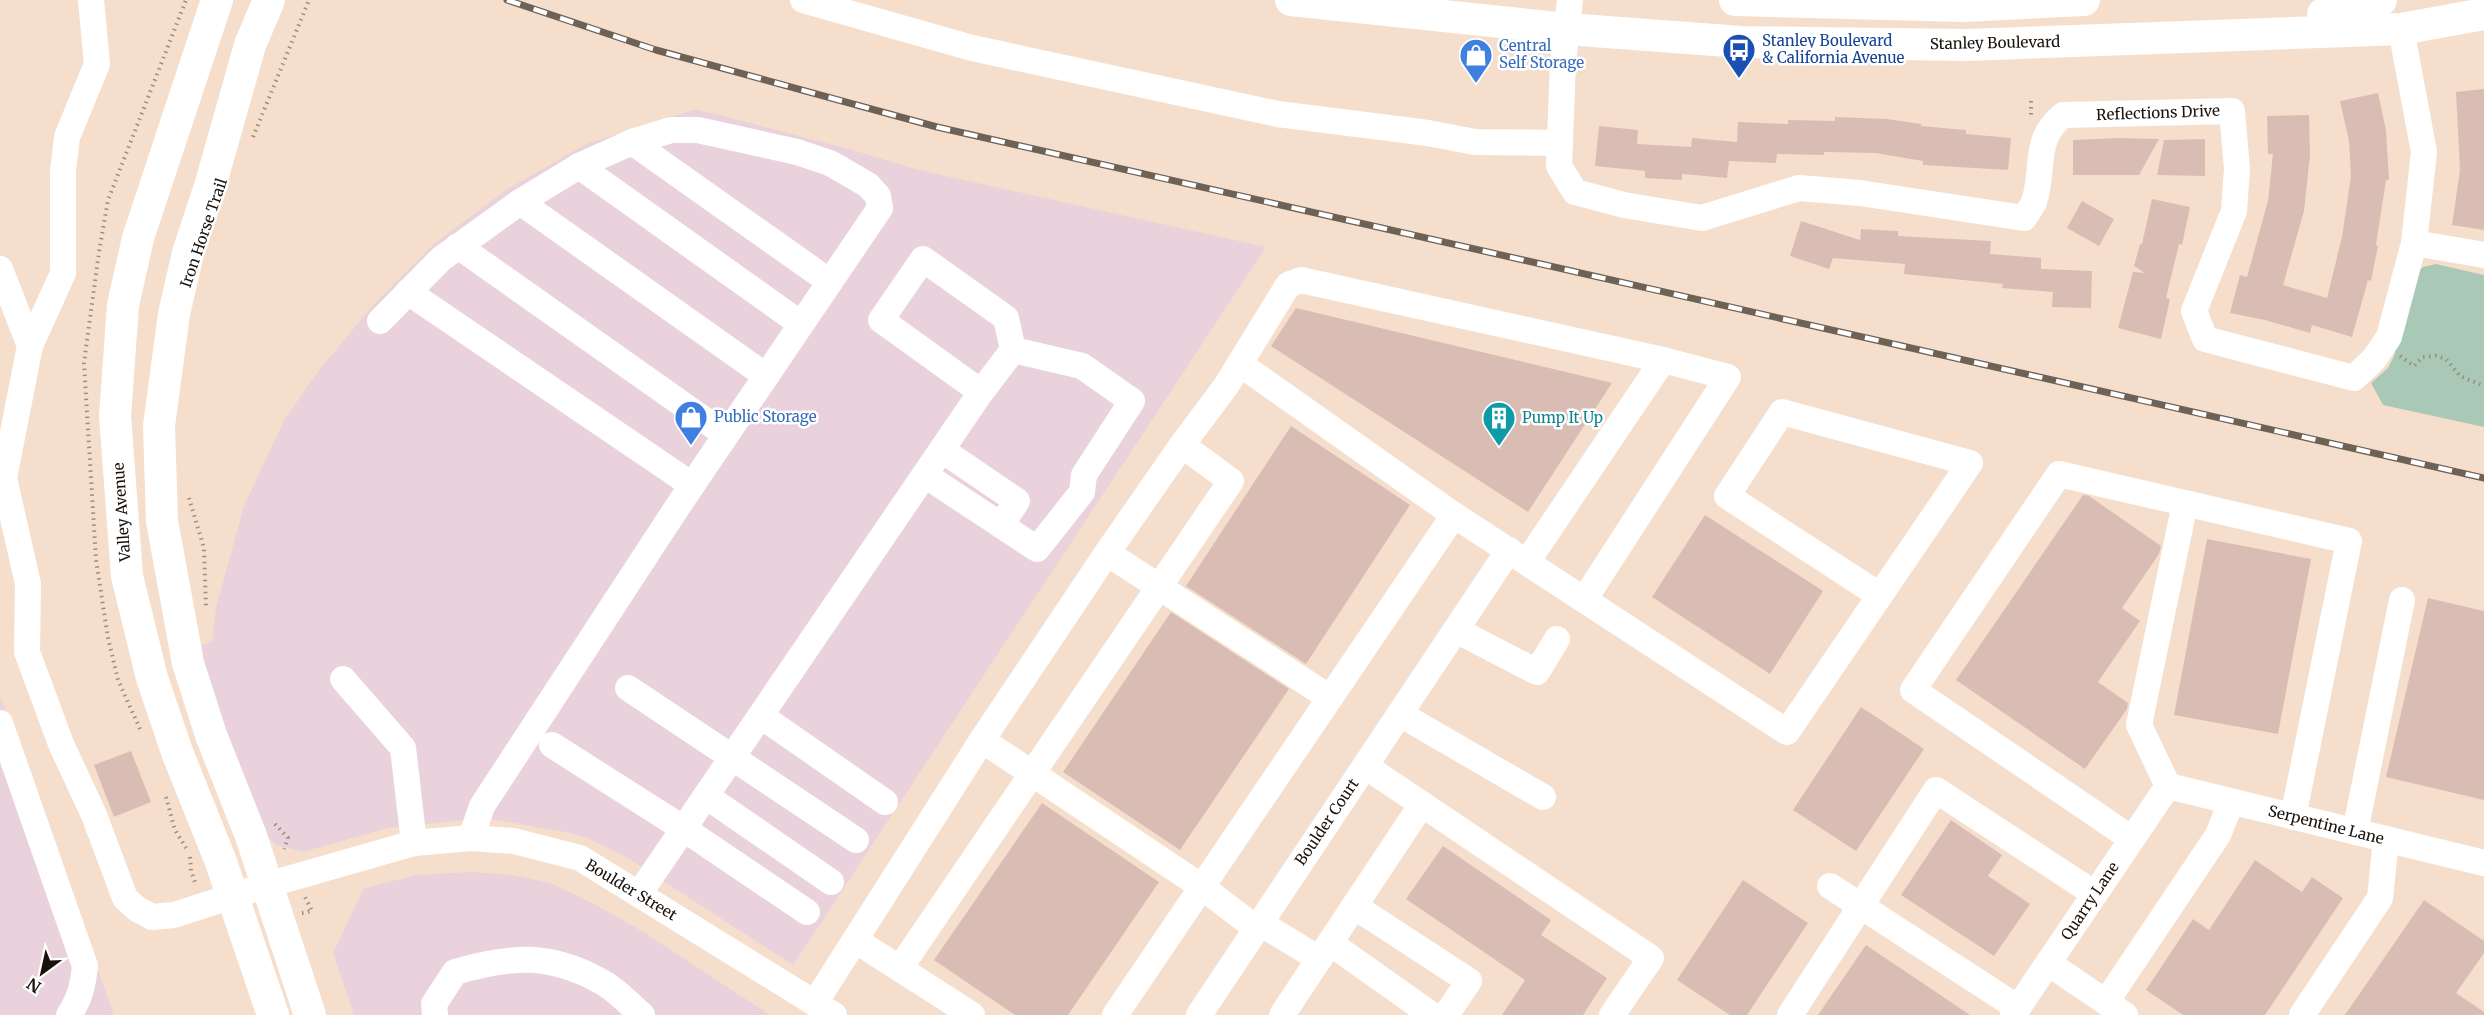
<svg xmlns="http://www.w3.org/2000/svg" width="2484" height="1015" viewBox="0 0 2484 1015" font-family="Merriweather,serif">
	<style>
		.industrial { fill: #ead2dc }
		.green { fill: #aac8b6 }
		.building { fill: #d9bdb4 }
		.lines { fill: none; stroke-linecap: round; stroke-linejoin: round }
		.path { stroke: #9d8d7f; stroke-width: 4; stroke-dasharray: 1.5 4.5; stroke-linecap: butt }
		.minor { stroke: #fff; stroke-width: 26 }
		.major { stroke: #fff; stroke-width: 32 }
		.rail-casing { stroke: #6e6156; stroke-width: 7 }
		.rail { stroke: #fff; stroke-width: 4.5; stroke-dasharray: 14; stroke-linecap: butt }
		.labels { text-anchor: middle; stroke-width: 5; stroke-linejoin: round; paint-order: stroke }
		.transit-label { font-size: 15px; fill: #164399; stroke: #fff; text-anchor: start }
		.street-label { font-size: 15px; fill: #19110b; stroke: #fff }
		.shop-label { font-size: 15px; fill: #366cbe; stroke: #fff; text-anchor: start }
		.culture-label { font-size: 15px; fill: #0d838f; stroke: #fff; text-anchor: start }
	</style>
	<rect width="100%" height="100%" fill="#f5dfcc"/>
	<g class="industrial">
		<path d="M696,109L849,149L915,169L1266,247L793,965L626,857L587,838L565,832L485,818L388,828L303,852L276,845L262,830L194,648L212,642L216,607L244,506L284,420L317,373L373,305L435,243L506,190L586,144Z"/>
		<path d="M0,696L114,1015H0Z"/>
		<path d="M472,872L513,875L553,884L596,905L642,931L770,1015H354L333,953L364,888L417,875Z"/>
	</g>
	<path class="green" d="M2436,264L2484,275V427L2383,405L2371,383L2388,368L2394,356L2415,274L2423,267Z"/>
	<g class="building">
		<path d="M2484,89V230L2452,225L2460,170L2456,92Z"/>
		<path d="M2378,93L2386,130L2389,180H2386L2376,245L2378,246L2371,281L2368,280L2352,337L2312,325L2310,333L2265,320L2230,313L2240,275L2247,277L2268,201L2273,154H2268L2267,116L2309,115L2310,155L2304,211L2283,285L2327,298L2342,237L2351,176L2349,141L2340,101Z"/>
		<path d="M1835,117L1887,119L1921,124V126L1966,130V134L2011,138L2008,170L1923,165V161L1875,153L1824,152V155L1777,154L1776,163L1729,161L1727,178L1682,174V180L1645,178V171L1595,166L1599,126L1638,130L1637,144L1691,147L1692,138L1737,142L1738,122L1788,124V120L1835,121Z"/>
		<path d="M2119,138L2159,139L2139,175H2073V140Z"/>
		<path d="M2205,139V176L2157,175L2164,140Z"/>
		<path d="M2152,199L2190,207L2182,245L2179,244L2166,298L2170,299L2161,339L2118,328L2133,272L2145,273L2134,266L2140,244H2142Z"/>
		<path d="M2082,201L2114,219L2099,246L2067,228Z"/>
		<path d="M1801,221L1860,240L1861,229L1898,231V236L1991,241L1990,254L2041,258V269L2092,271L2091,308L2052,307L2053,292L2002,288L2003,284L1904,274L1905,264L1833,258L1829,269L1790,256Z"/>
		<path d="M1296,308L1612,383L1528,512L1271,346Z"/>
		<path d="M1291,426L1410,505L1306,664L1186,586Z"/>
		<path d="M2083,495L2089,496L2161,546L2159,554L2122,608L2140,621L2098,682L2128,703L2127,709L2085,769L1956,680Z"/>
		<path d="M1705,515L1823,591L1770,674L1652,597Z"/>
		<path d="M2207,539L2311,559L2278,734L2174,715Z"/>
		<path d="M2428,598L2484,611V800L2386,777Z"/>
		<path d="M1171,612L1289,689L1180,850L1063,772Z"/>
		<path d="M1861,707L1924,749L1856,851L1793,810Z"/>
		<path d="M131,751L151,802L114,817L94,765Z"/>
		<path d="M1042,803L1159,882L1068,1015H1015L934,960Z"/>
		<path d="M1951,820L2002,855L1988,876L2030,904L1994,956L1901,895Z"/>
		<path d="M1443,846L1551,920L1541,935L1607,978L1583,1015H1502L1525,980L1406,899Z"/>
		<path d="M2255,860L2302,892L2312,877L2343,898L2265,1015H2183L2146,990L2193,919L2209,930Z"/>
		<path d="M1743,880L1808,923L1747,1015H1730L1677,980Z"/>
		<path d="M2424,900L2484,941V953L2456,993L2484,1012V1015H2345Z"/>
		<path d="M1866,945L1970,1015H1818Z"/>
	</g>
	<g class="lines">
		<g class="path">
			<path d="M2031,101V116"/>
			<path d="M253,137L309,0"/>
			<path d="M2400,356L2414,366L2423,357L2436,356L2446,359L2460,376L2484,386"/>
			<path d="M189,498L204,548L206,608"/>
			<path d="M140,729L118,680L108,638L96,560L84,363L99,252L108,200L186,0"/>
			<path d="M166,797L175,830L186,848"/>
			<path d="M275,824L288,838L284,849"/>
			<path d="M190,857L191,871L196,885"/>
			<path d="M302,913L312,911L305,897"/>
		</g>
		<g class="minor">
			<path d="M803,0L972,48L1278,114L1428,133L1475,142L1560,143"/>
			<path d="M1570,0L1563,62L1559,166L1575,192L1624,205L1702,218L1799,188L1860,193L2024,218C2027,213 2032,207 2034,202C2045,169 2032,140 2063,115L2232,111L2237,169L2234,211L2194,311L2205,339L2354,378L2374,359L2389,337L2414,243L2424,152L2401,29"/>
			<path d="M632,142L830,282"/>
			<path d="M579,166L801,324"/>
			<path d="M520,202L766,376"/>
			<path d="M2414,243L2484,255"/>
			<path d="M458,246L726,435"/>
			<path d="M0,269L30,346L4,478"/>
			<path d="M408,292L692,485"/>
			<path d="M380,321L441,259L520,202L579,166L632,142L671,130H698L797,152L830,163L868,185L878,196L880,208L680,503L482,806L471,838"/>
			<path d="M30,346L63,273V171L67,137L97,64L91,0"/>
			<path d="M1240,364L1454,515L1787,732L1970,463L1782,412L1727,496L1879,595"/>
			<path d="M942,450L1017,501L1001,525"/>
			<path d="M0,471L4,478L28,584L27,652L61,744L94,815L125,898L137,909L152,917L174,915L267,885L414,843L471,838L514,841L580,858L834,1015"/>
			<path d="M925,475L1037,549L1082,492L1084,475L1132,401L1082,366L1013,350"/>
			<path d="M1107,553L1330,698"/>
			<path d="M1527,562L1663,360"/>
			<path d="M1456,630L1537,672L1557,639"/>
			<path d="M343,679L403,748L414,843"/>
			<path d="M628,688L856,840"/>
			<path d="M1400,714L1543,797"/>
			<path d="M761,716L885,802"/>
			<path d="M0,723L85,966C83,985 80,999 69,1015"/>
			<path d="M982,740L1202,887L1257,929"/>
			<path d="M552,745L684,829L807,912"/>
			<path d="M1365,766L1651,958L1612,1015"/>
			<path d="M2168,786L2484,863"/>
			<path d="M2168,786L2139,725L2185,503"/>
			<path d="M706,796L831,882"/>
			<path d="M2355,832L2402,600"/>
			<path d="M2132,839L1913,690L2059,474L2349,541L2293,817"/>
			<path d="M1830,886L2018,1008"/>
			<path d="M639,894L981,392L1013,350L1006,318L923,259L881,320L981,392"/>
			<path d="M1354,906L1469,981L1446,1015"/>
			<path d="M1260,923L1319,959"/>
			<path d="M855,940L972,1015"/>
			<path d="M1330,943L1432,1015"/>
			<path d="M2048,963L2125,1015"/>
			<path d="M900,968L1231,481L1182,445"/>
			<path d="M2106,1002L2218,835L2231,802"/>
			<path d="M815,1003L982,740L1107,553L1182,445L1226,386L1288,285L1301,280L1663,360L1728,377L1584,600"/>
			<path d="M435,1015L434,1004L455,972C511,956 549,952 602,982C617,990 629,1004 642,1015"/>
			<path d="M1115,1015L1454,515"/>
			<path d="M1199,1015L1509,550"/>
			<path d="M1282,1015L1422,804"/>
			<path d="M1790,1015L1936,790L2095,894"/>
			<path d="M2013,1015L2168,786"/>
			<path d="M2302,1015L2380,898L2386,839"/>
		</g>
		<g class="major">
			<path d="M217,0L138,238L123,305L115,416L127,576L152,678L177,752L221,862L273,1015"/>
			<path d="M269,0L250,45L211,183L188,253L174,314L159,426L162,521L188,663L211,735L251,836L310,1015"/>
			<path d="M1291,0L1567,29L1741,42L1966,45L2401,29L2484,14"/>
			<path d="M1735,0L1964,6L2084,0"/>
			<path d="M2323,14L2364,9L2381,0"/>
		</g>
		<defs>
			<path id="rail" d="M507,0L656,50L937,127L2484,478"/>
		</defs>
		<use href="#rail" class="rail-casing"/>
		<use href="#rail" class="rail"/>
	</g>
	<defs>
		<symbol id="bus-pin" viewBox="-11 -11 22 30"><path d="M0 17L-7.5 6A9.5 9.5 0 1 1 7.5 6Z" fill="#1a4fb4" stroke="#fff"/><path d="M-5-6H5V4H4V6H2V4H-2V6H-4V4H-5ZM-3.5-4V0h7V-4ZM-3.5 1.2v1.5H-2V1.2ZM2 1.2v1.5H3.5V1.2Z" fill="#fff"/></symbol>
		<symbol id="shop-pin" viewBox="-11 -11 22 30"><path d="M0 17L-7.5 6A9.5 9.5 0 1 1 7.5 6Z" fill="#3f7fe0" stroke="#fff"/><path d="M-5-2.5h2.3a2.7 3.5 0 0 1 5.4 0H5L5.5 6h-11ZM-1.5-2.5h3a1.5 2.3 0 0 0-3 0Z" fill="#fff"/></symbol>
		<symbol id="building-pin" viewBox="-11 -11 22 30"><path d="M0 17L-7.5 6A9.5 9.5 0 1 1 7.5 6Z" fill="#0f9aa8" stroke="#fff"/><path d="M-4-6H4V6H1V3H-1V6H-4ZM-2.5-4.3h1.7v1.8h-1.7ZM.8-4.3h1.7v1.8H.8ZM-2.5-1h1.7V.8h-1.7ZM.8-1h1.7V.8H.8Z" fill="#fff"/></symbol>
	</defs>
	<g fill-rule="evenodd">
		<use href="#bus-pin" x="1720" y="31" width="38" height="52"/>
		<use href="#shop-pin" x="1457" y="36" width="38" height="52"/>
		<use href="#shop-pin" x="672" y="398" width="38" height="52"/>
		<use href="#building-pin" x="1480" y="399" width="38" height="52"/>
	</g>
	<g class="labels">
		<g class="transit-label">
			<text x="1762" y="46">Stanley Boulevard<tspan x="1762" dy="17">&amp; California Avenue</tspan></text>
		</g>
		<g class="street-label">
			<text transform="translate(1995 43) rotate(-1)" y="5">Stanley Boulevard</text>
			<text transform="translate(2158 113) rotate(-2)" y="5">Reflections Drive</text>
			<text transform="translate(204 233) rotate(-71)" y="5">Iron Horse Trail</text>
			<text transform="translate(122 512) rotate(-94)" y="5">Valley Avenue</text>
			<text transform="translate(1327 822) rotate(-56)" y="5">Boulder Court</text>
			<text transform="translate(2326 825) rotate(14)" y="5">Serpentine Lane</text>
			<text transform="translate(631 890) rotate(31)" y="5">Boulder Street</text>
			<text transform="translate(2090 901) rotate(-56)" y="5">Quarry Lane</text>
		</g>
		<g class="shop-label">
			<text x="1499" y="51">Central<tspan x="1499" dy="17">Self Storage</tspan></text>
			<text x="714" y="422">Public Storage</text>
		</g>
		<g class="culture-label">
			<text x="1522" y="423">Pump It Up</text>
		</g>
	</g>
	<g transform="translate(42 973) rotate(213)" stroke="#ffffff" stroke-width="4.5" paint-order="stroke">
	<path d="M0-4.5L10 22L0 15L-10 22Z" fill="#19110b"/>
	<text y="-9" font-size="16" font-weight="bold" text-anchor="middle" fill="#19110b">N</text>
	</g>
</svg>
